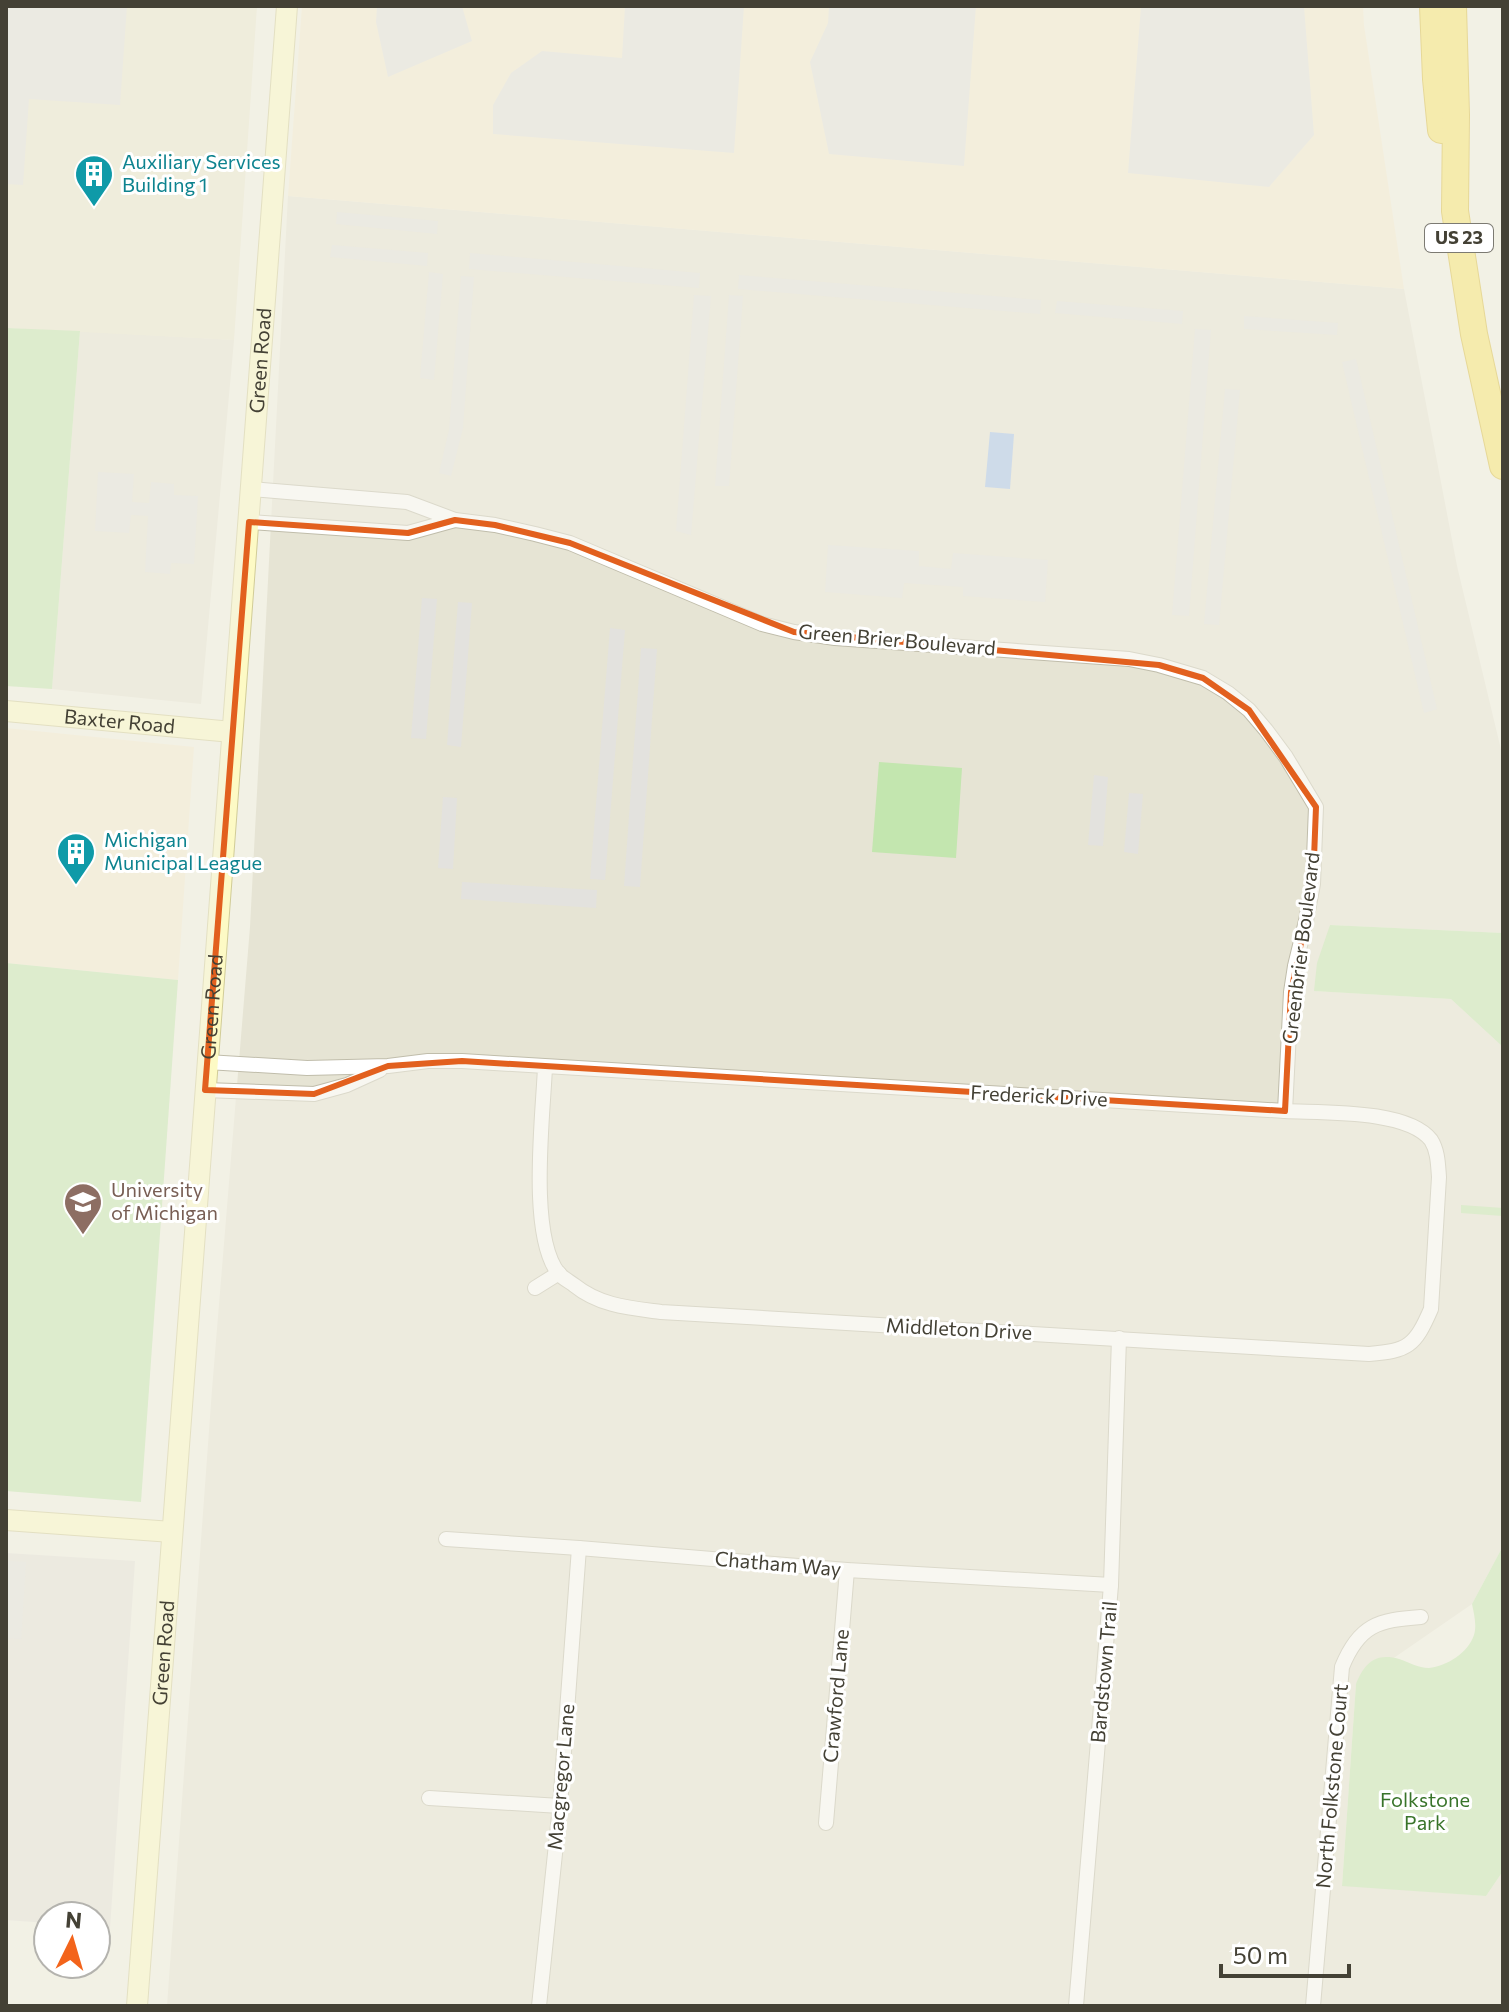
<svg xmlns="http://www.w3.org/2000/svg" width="1509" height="2012" viewBox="0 0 1509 2012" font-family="Commissioner,sans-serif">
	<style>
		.residential { fill: #e6e4d4 }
		.commercial { fill: #f4ecd1 }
		.industrial { fill: #e4e2da }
		.education { fill: #ebe8d0 }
		.green { fill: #c3e6af }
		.parking { fill: #e3e2de }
		.water { fill: #a3c1ee }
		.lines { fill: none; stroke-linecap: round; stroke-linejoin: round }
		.street-casing { stroke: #c0bdab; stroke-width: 16 }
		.secondary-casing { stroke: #d1cc97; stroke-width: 22 }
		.highway-casing { stroke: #d8bb39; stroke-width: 28 }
		.street { stroke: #fff; stroke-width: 14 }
		.secondary { stroke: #fdfac5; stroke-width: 20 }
		.highway { stroke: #f9e469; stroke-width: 26 }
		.marked { fill: none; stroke: #e2601e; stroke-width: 6; stroke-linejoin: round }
		.labels { text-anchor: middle; stroke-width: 6; stroke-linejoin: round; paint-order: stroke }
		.shield { fill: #fff; stroke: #7c7a72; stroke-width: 2 }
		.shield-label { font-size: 18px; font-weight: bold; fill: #444135 }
		.culture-label { font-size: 20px; fill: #0d838f; stroke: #fff; text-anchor: start }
		.street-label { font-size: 20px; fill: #444135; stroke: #fff }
		.education-label { font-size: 20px; fill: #785e54; stroke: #fff; text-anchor: start }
		.park-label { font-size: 20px; fill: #39742a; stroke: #fff }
	</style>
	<rect width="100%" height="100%" fill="#f2f1e5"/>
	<g class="residential">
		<path d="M288,196L1404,289L1457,566L1503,758V933L1330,925L1315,991L1451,999L1503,1047V1546L1472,1604L1356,1684L1342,1885L1486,1896L1503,1871V2006H167L212,1390L250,927Z"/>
		<path d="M80,331L234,340L201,704L52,689Z"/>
	</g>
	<g class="commercial">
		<path d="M302,6H1363L1364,25L1404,289L288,196Z"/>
		<path d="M6,728L194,747L178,980L6,963Z"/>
	</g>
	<path class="industrial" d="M6,1553L135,1561L110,1928L96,1927V1916H48V1923L6,1920Z"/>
	<path class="education" d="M6,6H257L234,340L6,328Z"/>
	<g class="green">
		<path d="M6,328L80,331L52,689L6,686Z"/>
		<path d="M879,762L962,768L956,858L872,852Z"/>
		<path d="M1330,925L1503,933V1047L1451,999L1314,991L1317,963Z"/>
		<path d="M6,963L178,980L141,1502L6,1491Z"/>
		<path d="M1461,1205L1503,1208V1216L1461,1213Z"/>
		<path d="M1503,1546V1871L1486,1896L1342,1886L1356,1684C1364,1664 1375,1652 1399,1659C1409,1662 1418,1668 1429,1668C1447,1666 1468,1653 1474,1635C1477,1625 1474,1614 1472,1604Z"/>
	</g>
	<g class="parking">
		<path d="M6,6H127L120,105L29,99L23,185L6,184Z"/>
		<path d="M377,6H462L472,41L388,77L376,22Z"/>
		<path d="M625,6H744L734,153L493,134V105L511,73L542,51L622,58Z"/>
		<path d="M829,6H976L964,166L829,154L810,62L828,23Z"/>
		<path d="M1141,6H1304L1314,135L1269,187L1128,173Z"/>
		<path d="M337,212L438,221L437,234L336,224Z"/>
		<path d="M332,245L428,253L427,266L330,257Z"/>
		<path d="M470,253L700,273L699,288L469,269Z"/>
		<path d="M429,272L443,274L434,380L420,378Z"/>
		<path d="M739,275L1041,300L1040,314L738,289Z"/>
		<path d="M461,276L474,277L463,428L451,476L439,473L449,430Z"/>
		<path d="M694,295L711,296L691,535L676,531Z"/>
		<path d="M729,295L743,296L729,486H715Z"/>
		<path d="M1057,301L1183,311L1182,324L1055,313Z"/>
		<path d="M1244,316L1338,323L1337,335L1244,329Z"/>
		<path d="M1195,329L1211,330L1189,616L1172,615Z"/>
		<path d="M1356,359L1437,709L1424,713L1342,362Z"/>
		<path d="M1225,389L1240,390L1219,625L1204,624Z"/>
		<path d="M98,472L134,474L132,502L149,503L151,482L174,484V495L198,496L194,564L171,563L170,574L145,572L148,516L131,515L129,533L95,531Z"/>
		<path d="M828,545L919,551V566L951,569L953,553L1048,560L1045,602L963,596V587L904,583L902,598L825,592Z"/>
		<path d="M422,598L437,599L426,739L411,738Z"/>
		<path d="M458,602L472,603L461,747L447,745Z"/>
		<path d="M610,628L625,630L605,880L590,879Z"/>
		<path d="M641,648L657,649L640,887L624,886Z"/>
		<path d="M1094,775L1108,777L1103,846L1088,845Z"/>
		<path d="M1129,793L1143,794L1138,854L1124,852Z"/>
		<path d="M443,797L457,798L453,869L438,868Z"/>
		<path d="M462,882L597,890L596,908L461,899Z"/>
		<path d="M6,1561L26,1562L21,1639L6,1638Z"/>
	</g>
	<path class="water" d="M990,432L1014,434L1010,489L985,487Z"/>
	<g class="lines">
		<defs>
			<g id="street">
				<path d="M250,489L407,502L455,520L495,525L535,534L570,543L762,624L794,632L835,638L1129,659L1159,665L1203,678L1228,693L1249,710L1266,730L1286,757L1316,807L1313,884L1306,921L1295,966L1291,992L1285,1111"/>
				<path d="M249,522L408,533L455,520"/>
				<path d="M207,1062L307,1068L388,1066L428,1061H462L1285,1111C1321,1113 1407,1109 1431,1140C1438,1151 1438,1165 1439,1177L1431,1309C1415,1346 1408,1351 1369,1354L661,1312C630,1308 600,1306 574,1285C570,1282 563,1278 559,1274C528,1236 543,1116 545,1067"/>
				<path d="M205,1090L314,1094L347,1085L380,1070"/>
				<path d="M535,1288L559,1273"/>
				<path d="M446,1539L579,1548L847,1570L1111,1585"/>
				<path d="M429,1798L560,1806"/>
				<path d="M826,1823L847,1570"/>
				<path d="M539,2006L560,1806L579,1548"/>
				<path d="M1076,2006L1111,1585L1119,1338"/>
				<path d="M1313,2006L1342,1667C1359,1625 1378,1620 1421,1617"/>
			</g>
			<g id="secondary">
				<path id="s1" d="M6,711L232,732"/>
				<path d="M6,1520L172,1532"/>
				<path id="s2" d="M137,2006L287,6"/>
			</g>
			<g id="highway">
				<path d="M1433,6L1436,79L1441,130"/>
				<path d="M1453,6L1456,115L1455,211L1474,334L1503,466"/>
			</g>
		</defs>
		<use href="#street" class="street-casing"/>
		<use href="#secondary" class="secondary-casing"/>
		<use href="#highway" class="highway-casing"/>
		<use href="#street" class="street"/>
		<use href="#secondary" class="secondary"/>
		<use href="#highway" class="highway"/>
	</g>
	<path d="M0 0H1509V2012H0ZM455,520L495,525L570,543L794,632L1159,665L1203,678L1249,710L1316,807L1313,884L1291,992L1285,1111L462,1061L388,1066L314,1094L205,1090L249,522L408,533Z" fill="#f2f1e5" fill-opacity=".55" fill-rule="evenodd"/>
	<path class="marked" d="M455,520L495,525L570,543L794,632L1159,665L1203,678L1249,710L1316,807L1313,884L1291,992L1285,1111L462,1061L388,1066L314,1094L205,1090L249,522L408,533Z"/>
	<defs>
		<symbol id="building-pin" viewBox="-11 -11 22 30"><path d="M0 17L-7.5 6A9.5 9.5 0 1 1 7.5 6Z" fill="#0f9aa8" stroke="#fff"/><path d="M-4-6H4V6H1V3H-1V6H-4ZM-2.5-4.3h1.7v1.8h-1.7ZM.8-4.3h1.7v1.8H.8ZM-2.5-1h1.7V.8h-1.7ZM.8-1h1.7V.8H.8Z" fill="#fff"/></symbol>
		<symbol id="university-pin" viewBox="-11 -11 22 30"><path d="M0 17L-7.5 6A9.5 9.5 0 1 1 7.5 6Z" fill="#8d6e63" stroke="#fff"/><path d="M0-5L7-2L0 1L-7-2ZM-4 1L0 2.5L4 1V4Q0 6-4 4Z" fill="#fff"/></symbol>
	</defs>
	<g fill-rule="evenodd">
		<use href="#building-pin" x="72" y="152" width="44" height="60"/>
		<use href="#building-pin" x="54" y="830" width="44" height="60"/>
		<use href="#university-pin" x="61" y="1180" width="44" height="60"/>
	</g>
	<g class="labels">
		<rect class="shield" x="1425" y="224" width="68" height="28" rx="6"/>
		<g class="shield-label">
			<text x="1459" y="244">US 23</text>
		</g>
		<g class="culture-label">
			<text x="122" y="169">Auxiliary Services<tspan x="122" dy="23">Building 1</tspan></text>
			<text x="104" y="847">Michigan<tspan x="104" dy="23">Municipal League</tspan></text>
		</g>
		<g class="street-label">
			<text dy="7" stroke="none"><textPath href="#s2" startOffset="1650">Green Road</textPath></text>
			<text transform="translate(897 640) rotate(5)" y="7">Green Brier Boulevard</text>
			<text dy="7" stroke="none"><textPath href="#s1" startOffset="114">Baxter Road</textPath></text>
			<text transform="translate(1301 948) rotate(-83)" y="7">Greenbrier Boulevard</text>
			<text dy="7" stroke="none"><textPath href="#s2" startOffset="1002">Green Road</textPath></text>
			<text transform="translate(1039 1096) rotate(3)" y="7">Frederick Drive</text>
			<text transform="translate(959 1329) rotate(3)" y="7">Middleton Drive</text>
			<text transform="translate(778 1564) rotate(5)" y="7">Chatham Way</text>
			<text dy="7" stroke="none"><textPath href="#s2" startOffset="354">Green Road</textPath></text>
			<text transform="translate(1104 1672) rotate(-85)" y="7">Bardstown Trail</text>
			<text transform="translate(836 1696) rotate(-85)" y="7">Crawford Lane</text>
			<text transform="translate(561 1777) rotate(-85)" y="7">Macgregor Lane</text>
			<text transform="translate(1332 1786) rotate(-85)" y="7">North Folkstone Court</text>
		</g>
		<g class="education-label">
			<text x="111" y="1197">University<tspan x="111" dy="23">of Michigan</tspan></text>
		</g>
		<g class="park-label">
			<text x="1425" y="1807">Folkstone<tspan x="1425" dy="23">Park</tspan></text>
		</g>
	</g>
	<rect width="1509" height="2012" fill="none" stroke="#444135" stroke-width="16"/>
	<g transform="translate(72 1940) rotate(5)"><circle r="38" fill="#ffffff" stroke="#b4b3ae" stroke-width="2"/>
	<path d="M0-6L14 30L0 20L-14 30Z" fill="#f3641b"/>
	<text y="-12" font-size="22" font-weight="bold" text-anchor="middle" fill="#444135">N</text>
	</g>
	<path d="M1221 1964v12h128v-12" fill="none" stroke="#444135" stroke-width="4"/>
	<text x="1233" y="1964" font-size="24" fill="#444135" stroke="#ffffff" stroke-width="6" paint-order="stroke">50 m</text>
</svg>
